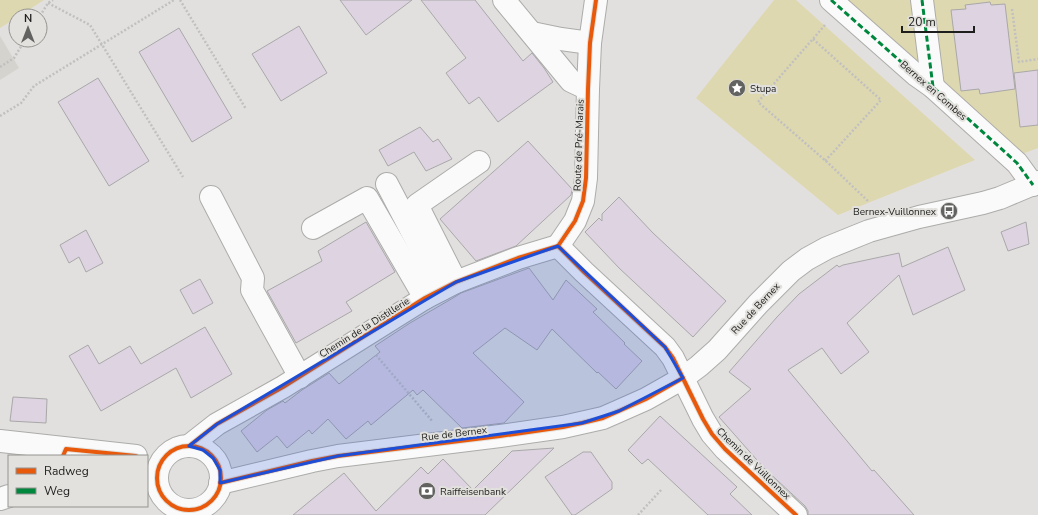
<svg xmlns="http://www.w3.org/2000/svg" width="1038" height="515" viewBox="0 0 1038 515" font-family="'Nunito Sans',sans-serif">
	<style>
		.built { fill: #d4d3cd }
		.green { fill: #ded8b0 }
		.building { fill: #ddd3e1; stroke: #a9a8a8 }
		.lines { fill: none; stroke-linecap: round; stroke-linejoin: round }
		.minor-casing { stroke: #acacaa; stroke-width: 24 }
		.path { stroke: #c0c0c0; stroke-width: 2.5; stroke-dasharray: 2 2; stroke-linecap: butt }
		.minor { stroke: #fafafa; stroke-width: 22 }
		.quiet { stroke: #00873e; stroke-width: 3; stroke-dasharray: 6 3; stroke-linecap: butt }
		.cycleway-casing { stroke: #e2e1dd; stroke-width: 6 }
		.cycleway { stroke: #e8590c; stroke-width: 4 }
		.marked { fill: #1d4ed8; fill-opacity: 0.2; stroke: #1d4ed8; stroke-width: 3; stroke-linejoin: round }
		.labels { text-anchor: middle; stroke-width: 4; stroke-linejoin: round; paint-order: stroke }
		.poi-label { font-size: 10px; fill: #1e1e1d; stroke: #e2e1dd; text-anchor: start }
		.street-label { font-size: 10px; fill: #1e1e1d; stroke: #e2e1dd }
	</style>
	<rect width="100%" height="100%" fill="#e1e0de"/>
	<path class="built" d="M0,36L19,68L0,80Z"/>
	<g class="green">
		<path d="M0,0H44L19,16H16V18L0,28Z"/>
		<path d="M774,0H796L975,160L838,215L696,98Z"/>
		<path d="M848,0H1038V148L1022,154Z"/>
	</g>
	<g class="building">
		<path d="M340,0H412L366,35Z"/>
		<path d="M421,0H475L523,61L532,53L544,68L553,82L498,122L479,97L469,104L446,73L466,58Z"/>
		<path d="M990,2L991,5L1005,4L1015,89L980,94L979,89L961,91L951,10L966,9L965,5Z"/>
		<path d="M299,26L327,73L281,101L252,54Z"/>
		<path d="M179,28L232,118L192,142L139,52Z"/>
		<path d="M1038,70V125L1020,127L1014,73Z"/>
		<path d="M98,78L149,161L109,186L58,102Z"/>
		<path d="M420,127L433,142L438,139L452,159L426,171L414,152L388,166L379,150Z"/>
		<path d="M528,141L572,189L571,195L516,246L476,261L440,219Z"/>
		<path d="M619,197L653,233L726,301L693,337L619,268L585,232L599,218L602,221V214Z"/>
		<path d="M366,222L395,272L346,302L352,311L296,343L267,291L322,261L318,251Z"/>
		<path d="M1026,222L1029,244L1008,251L1001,232Z"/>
		<path d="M86,230L103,263L86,272L79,257L69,263L60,245Z"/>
		<path d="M948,247L965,290L913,315L899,275L847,323L869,352L841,374L822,348L788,370L872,471L874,470L914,515H808V511L805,506L764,468L719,417L751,389L729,372L777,317L799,294L837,265L839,267L843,265L899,253L902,267Z"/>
		<path d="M529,268L553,300L566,280L597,309L593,312L625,343L624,344L642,361L616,389L598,372L597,373L552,329L537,350L505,328L473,353L524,402L504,423L462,428L423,390L417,395L413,390L371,425L368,421L346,439L328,419L312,434L309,430L287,448L277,436L257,452L241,431L267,410L283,401L285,403L302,390L329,373L339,384L380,352L375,346L410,323L453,298L461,293Z"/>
		<path d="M200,279L213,303L193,314L180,290Z"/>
		<path d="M205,327L232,374L191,398L176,368L101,411L69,356L88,345L99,364L130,346L141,364Z"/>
		<path d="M13,397L47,399L46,423L10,421Z"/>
		<path d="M660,416L737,487L730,494L752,515H708L648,459L642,464L628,450Z"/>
		<path d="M554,448L485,515H293L344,473L376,511L421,467L428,474L443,459L473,490L512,451Z"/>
		<path d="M583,452H591L612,482V489L575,515H572L545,477Z"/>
	</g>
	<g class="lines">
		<defs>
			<g id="minor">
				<path d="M504,0L571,81L588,89"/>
				<path d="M831,0L916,75L933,87L1017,163L1033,185"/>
				<path d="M922,0L933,87"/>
				<path d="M532,33L561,39L590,43"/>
				<path d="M387,184L442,289"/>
				<path d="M211,197L253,278L252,290L300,377"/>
				<path d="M313,228L367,198L425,298"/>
				<path d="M558,246L584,272L665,347L673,358L703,419L712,434L725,449L796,515"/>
				<path d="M558,246L575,221L583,201L586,178L588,89L590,43L596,0"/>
				<path d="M456,282L417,205L479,162"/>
				<path d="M0,441L136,456"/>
				<path d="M189,446L217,424L283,387L425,298L456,282L518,258L558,246"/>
				<circle cx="189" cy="478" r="32"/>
				<path d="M220,483L312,461L338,456L500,436L563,427L603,418L619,411L646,399L662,390L683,378L699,366L717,350L758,304L791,271L807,259L827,248L869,231L919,217L983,203L1000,198L1038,182"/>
				<path d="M0,499L9,496"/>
			</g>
		</defs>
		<use href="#minor" class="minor-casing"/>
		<g class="path">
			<path d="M180,0L246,109"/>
			<path d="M48,3L90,25L183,177"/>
			<path d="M1012,9L1019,62L1038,59"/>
			<path d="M40,16L48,3L53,0"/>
			<path d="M825,25L758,102L827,162L869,202"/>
			<path d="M813,39L881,100L825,161"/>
			<path d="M0,67L14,58L25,40"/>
			<path d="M0,116L21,103L34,86L174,0"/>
			<path d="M376,355L433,422"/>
			<path d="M638,515L662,489"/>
		</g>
		<use href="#minor" class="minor"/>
		<g class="quiet">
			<path d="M831,0L916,75L933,87L1017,163L1033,185"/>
			<path d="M922,0L933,87"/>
		</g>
		<defs>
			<g id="cycleway">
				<path d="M558,246L584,272L665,347L673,358L703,419L712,434L725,449L796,515"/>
				<path d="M558,246L575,221L583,201L586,178L588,89L590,43L596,0"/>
				<path d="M189,446L217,424L283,387L425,298L456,282L518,258L558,246"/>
				<circle cx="189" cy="478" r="32"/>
				<path d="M63,456L66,449L136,456"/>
				<path d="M220,483L312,461L338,456L500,436L563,427L582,423L603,418L619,411L646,399L683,378"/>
			</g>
		</defs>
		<use href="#cycleway" class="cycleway-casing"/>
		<use href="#cycleway" class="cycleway"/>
	</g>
	<path class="marked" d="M558,246L665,347L683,378L619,411L582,423L338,456L220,483V470L213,458L203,450L189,446L217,424L456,282Z"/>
	<defs>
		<symbol id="sight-disc" viewBox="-11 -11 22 22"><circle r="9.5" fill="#626261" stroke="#e2e1dd"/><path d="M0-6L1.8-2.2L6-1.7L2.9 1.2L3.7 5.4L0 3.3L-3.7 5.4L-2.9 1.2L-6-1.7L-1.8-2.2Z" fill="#fff"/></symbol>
		<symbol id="bus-disc" viewBox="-11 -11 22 22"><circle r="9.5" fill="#626261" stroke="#e2e1dd"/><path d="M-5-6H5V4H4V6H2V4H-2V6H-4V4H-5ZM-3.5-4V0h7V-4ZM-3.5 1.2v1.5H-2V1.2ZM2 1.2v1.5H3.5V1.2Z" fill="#fff"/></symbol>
		<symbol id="bank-disc" viewBox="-11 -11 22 22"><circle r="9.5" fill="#626261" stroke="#e2e1dd"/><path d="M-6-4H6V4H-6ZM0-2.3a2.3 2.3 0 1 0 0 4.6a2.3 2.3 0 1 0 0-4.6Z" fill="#fff"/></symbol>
	</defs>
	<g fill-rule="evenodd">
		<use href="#sight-disc" x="727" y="78" width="20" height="20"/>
		<use href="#bus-disc" x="939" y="201" width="20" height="20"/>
		<use href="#bank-disc" x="417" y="481" width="20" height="20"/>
	</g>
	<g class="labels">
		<g class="poi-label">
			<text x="750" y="92">Stupa</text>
			<text x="936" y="215" text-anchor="end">Bernex-Vuillonnex</text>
			<text x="440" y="495">Raiffeisenbank</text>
		</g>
		<g class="street-label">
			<text transform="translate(934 90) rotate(41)" y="4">Bernex en Combes</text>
			<text transform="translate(578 145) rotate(-88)" y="4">Route de Pré-Marais</text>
			<text transform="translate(755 308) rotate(-47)" y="4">Rue de Bernex</text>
			<text transform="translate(364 327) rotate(-32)" y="4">Chemin de la Distillerie</text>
			<text transform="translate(454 433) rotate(-7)" y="4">Rue de Bernex</text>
			<text transform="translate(754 463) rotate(44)" y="4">Chemin de Vuillonnex</text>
		</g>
	</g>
	<rect x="8" y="455" width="140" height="52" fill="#e2e1dd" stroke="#949390"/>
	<rect x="16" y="468" width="20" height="6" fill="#e8590c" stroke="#949390"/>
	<text x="44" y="475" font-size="12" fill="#1e1e1d">Radweg</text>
	<rect x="16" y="488" width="20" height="6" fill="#00873e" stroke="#949390"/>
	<text x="44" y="495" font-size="12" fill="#1e1e1d">Weg</text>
	<g transform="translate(28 28)"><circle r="19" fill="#e2e1dd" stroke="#949390"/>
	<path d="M0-3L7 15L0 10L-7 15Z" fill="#626261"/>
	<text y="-6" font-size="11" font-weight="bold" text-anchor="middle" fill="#1e1e1d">N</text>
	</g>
	<path d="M902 26v6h72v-6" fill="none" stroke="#1e1e1d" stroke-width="2"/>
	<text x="908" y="26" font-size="12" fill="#1e1e1d" stroke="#e2e1dd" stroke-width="3" paint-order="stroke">20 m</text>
</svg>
